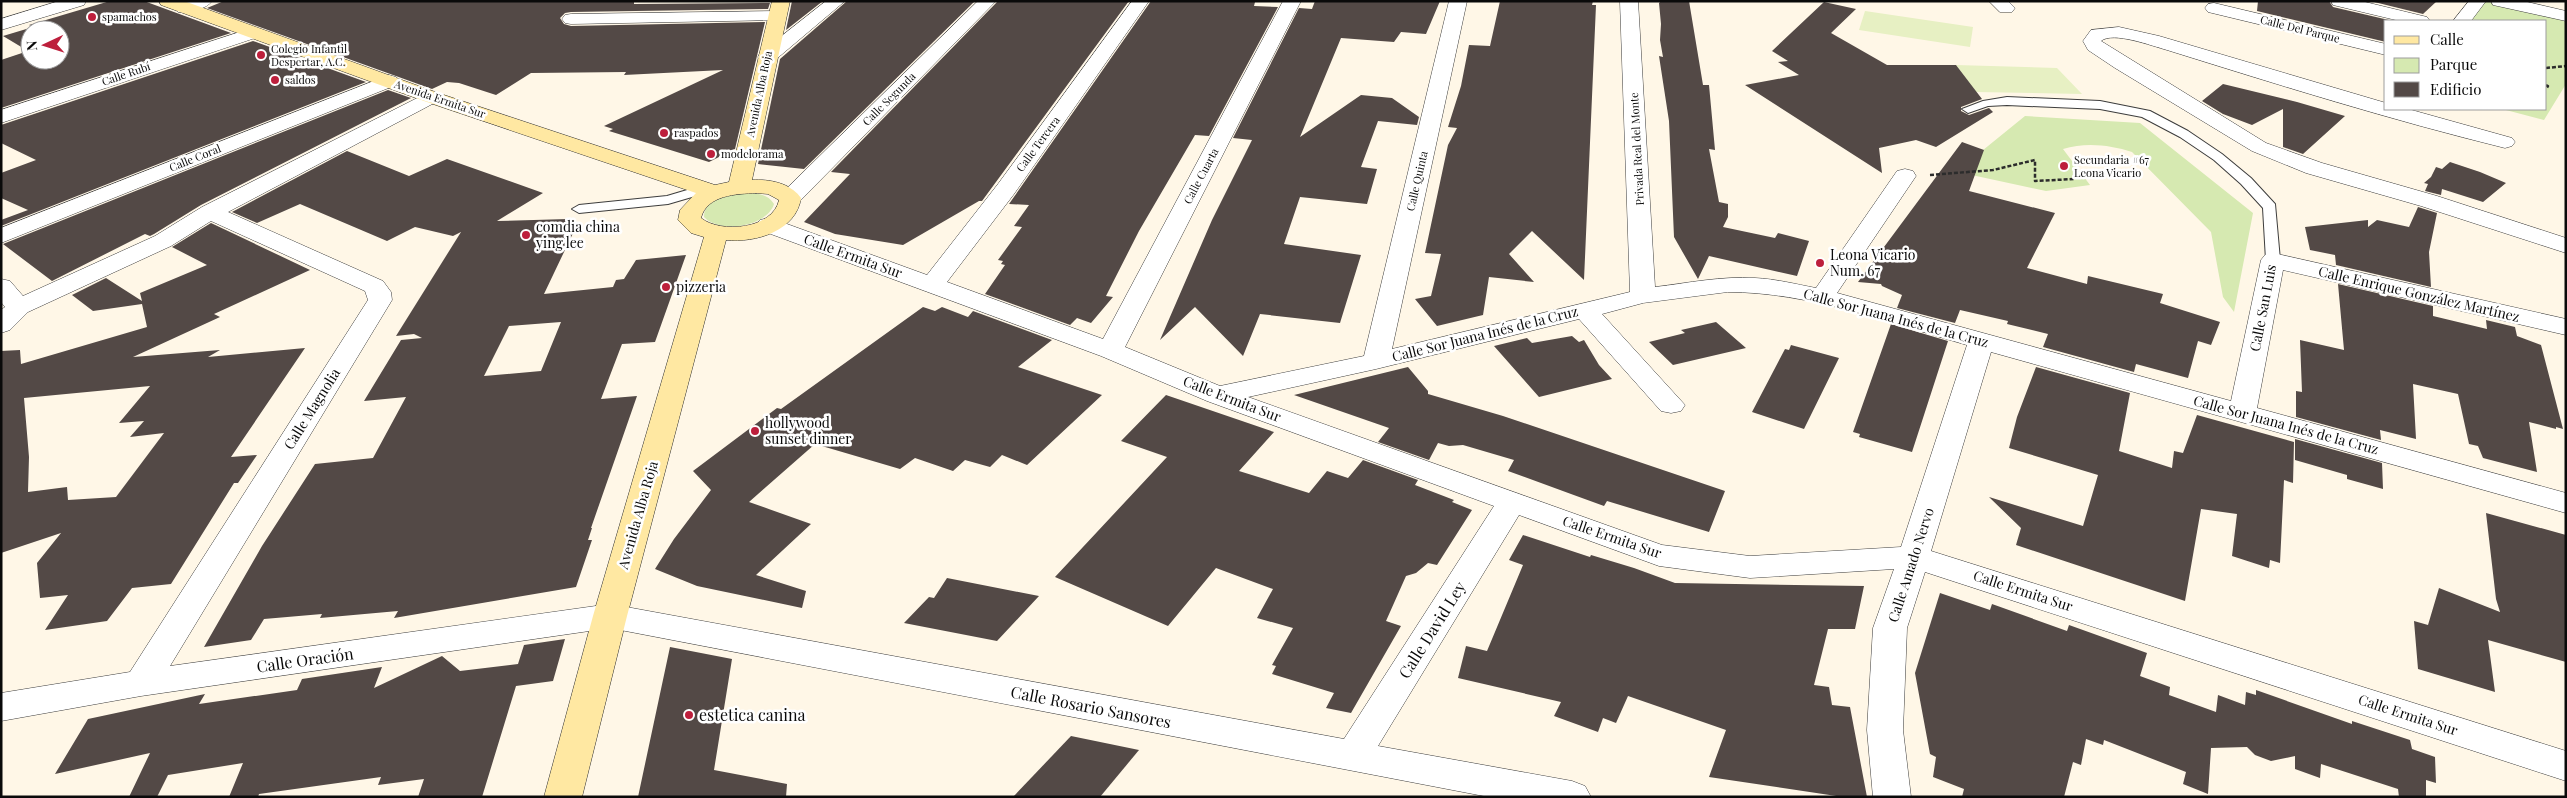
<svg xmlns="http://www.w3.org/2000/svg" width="2567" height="798" viewBox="0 0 2567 798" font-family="'Playfair Display',serif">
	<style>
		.green { fill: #d6e9b1 }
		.pitch { fill: #e7f0c3 }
		.building { fill: #534946; fill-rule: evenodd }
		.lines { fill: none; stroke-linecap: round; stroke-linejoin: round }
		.lane-casing { stroke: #3d3d3d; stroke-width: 2 }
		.street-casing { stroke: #3d3d3d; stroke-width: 1 }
		.secondary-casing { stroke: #2c2c2c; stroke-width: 1 }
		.path { stroke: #2c2c2c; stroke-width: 2.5; stroke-dasharray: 4 2; stroke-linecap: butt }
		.lane { fill: #fff; fill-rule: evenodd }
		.street { fill: #fff; fill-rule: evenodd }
		.secondary { fill: #ffe8a2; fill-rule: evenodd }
		.poi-dot { fill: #bd1f3c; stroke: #fff; stroke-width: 2 }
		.labels { text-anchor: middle; stroke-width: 5; stroke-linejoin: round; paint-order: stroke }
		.far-poi-label { font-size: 11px; fill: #0a0a0a; stroke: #fff; text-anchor: start }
		.far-street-label { font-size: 11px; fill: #0a0a0a; stroke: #fff }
		.poi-label { font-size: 14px; fill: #0a0a0a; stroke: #fff; text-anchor: start }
		.street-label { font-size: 14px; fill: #0a0a0a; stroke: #fff }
		.near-street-label { font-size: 16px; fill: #0a0a0a; stroke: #fff }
		.near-poi-label { font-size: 16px; fill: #0a0a0a; stroke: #fff; text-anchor: start }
	</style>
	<rect width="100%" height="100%" fill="#fff7e7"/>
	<g class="green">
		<path d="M2478,1H2499L2566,16V84L2544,120L2502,109H2546V21H2462Z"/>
		<path d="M2025,116L2140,123L2253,213L2234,312L2223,297L2211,232L2132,152C2110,145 2086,142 2063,149L2090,185L2046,191L1967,174L1972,159Z"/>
		<path d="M746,193C757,193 768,194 774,204C767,227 719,234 704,217C704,198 732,195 746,193Z"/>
	</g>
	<g class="pitch">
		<path d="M1865,11L1973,27L1970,47L1859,30Z"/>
		<path d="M1956,65L2057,68L2082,94L1976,92Z"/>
	</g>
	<g class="building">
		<path d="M110,1H144L231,33L1,108V60L28,51L3,36L33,27L29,25ZM30,30H60V60H30Z"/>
		<path d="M224,1H634V4L770,3L768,9L571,12L565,13L560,18L564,24L571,26L765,22L735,149L709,162L609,131L613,129L604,126L723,70L624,75L626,72L531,73L496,95L459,83L447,82L432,89L207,8Z"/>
		<path d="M792,1H823L786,30Z"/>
		<path d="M847,1H975L804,169L758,164L780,59Z"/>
		<path d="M998,1H1129L982,201H979L903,245L835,234L804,222L850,174L831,172Z"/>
		<path d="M1151,1H1237L1255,2L1254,6L1278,7L1209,136L1195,135L1139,231L1106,296L1113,297L1091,323L1077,318L1070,325L985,294L1005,265L1001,264L1003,261L998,260L1022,227L1014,226L1029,205L1009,204Z"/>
		<path d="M1315,1H1440L1426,34L1401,32L1394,42L1341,38L1300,137L1361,95L1392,98L1419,117L1417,125L1378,121L1361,167L1377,169L1367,204L1300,197L1284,244L1361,255L1340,323L1260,314L1243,356L1195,307L1160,340L1212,220L1252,140L1233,138L1299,8L1312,9Z"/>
		<path d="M1500,1H1593L1592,5H1596L1584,280L1532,231L1509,254L1534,282L1489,277L1483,315L1437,326L1415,299L1431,296L1441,254L1425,253L1448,145L1457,128L1448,127L1461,86L1469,45L1490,46Z"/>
		<path d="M1661,1H1689L1703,85H1709L1715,150L1709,149L1719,202L1728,204V217L1723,227L1775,238L1778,233L1809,241L1797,276L1709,256L1698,279L1674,237L1669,121L1659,56L1663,57L1660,40L1661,24L1659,3Z"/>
		<path d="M2258,1H2329L2333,7L2393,21H2386V42L2257,11Z"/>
		<path d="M2370,1H2437L2423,14Z"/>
		<path d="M1824,2L1856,9L1831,33L1887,65H1956L1982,99L1961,107V111L1969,115L1989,108L1993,112L1936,147L1916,140L1879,148L1882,173L1745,85L1799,75L1778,62L1788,61L1772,51Z"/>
		<path d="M253,41L366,82L1,226V220L28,210L1,198V173L36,160L1,143V125Z"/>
		<path d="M2223,84L2297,102L2345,116L2303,154L2283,147V109L2252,125L2223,114L2202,101Z"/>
		<path d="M388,90L411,98L201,205L154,234L150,236L145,234L52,281L3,244Z"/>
		<path d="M1962,142L1984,150L1969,191L2055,213L2027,268L2087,284L2088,276L2163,294L2160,303L2220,322L2211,345L2198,341L2188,378L2136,364L2134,372L2043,347L2048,334L2007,324L2008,321L1960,310L1955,323L1897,308L1902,295L1882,286L1881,284L1858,282Z"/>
		<path d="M347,151L409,176L447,159L543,193L497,221L568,219L559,232L574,231L544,294L613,287L616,280L624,279L636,260L686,255L655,342L622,344L601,399L637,396L591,528H592L588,540H592L576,587L394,618L398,611L320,618L322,614L264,619L251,640L204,647L262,546L315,464L373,458L406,397L364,401L401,340L422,338L414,334L396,336L461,232L453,236L415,227L387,241L300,204L257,223L232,212ZM561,322L541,371L484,376L509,326Z"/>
		<path d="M2450,162L2480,172L2506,183L2483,202L2442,189L2441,195L2425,191L2428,184L2424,183L2431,177L2436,167L2442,169Z"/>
		<path d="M2418,207L2437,213L2429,252L2431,287L2336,265L2335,255L2310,250L2305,227L2368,220V227L2377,220L2409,227Z"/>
		<path d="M211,223L310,270L214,314L220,317L133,357L220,350L208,357L305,348L231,457L257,455L238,483H234L171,584L132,588L107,621L45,630L68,595L40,598L37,563L61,533L1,553V351L20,350L21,364L147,327L142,304L93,311L72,295L106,278L142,301L140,293L207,265L172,247ZM150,386L119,423L144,421L130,437L164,433L116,497L68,500L67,487L28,492L29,457L24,398Z"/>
		<path d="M2338,284L2433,306V316L2487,329L2486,320L2515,327L2517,336L2541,345L2563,429L2556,427V429L2529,422L2537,472L2483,458L2478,446L2469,444L2458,394L2413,384L2416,439L2380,430L2381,440L2296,417V391L2302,392L2300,340L2344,350Z"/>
		<path d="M923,307L935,311L942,307L968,317L973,311L1052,340L1018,367L1102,395L1027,465L1002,455L990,467L965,460L953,471L915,458L900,469L815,444L749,502L811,524L756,575L806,591L802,608L697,586L655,569L674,539L711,490L693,471L777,408L781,409Z"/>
		<path d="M1716,322L1746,348L1673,365L1649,342L1685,333L1681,330Z"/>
		<path d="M1891,324L1948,341L1912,452L1859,437L1860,434L1853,432Z"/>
		<path d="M1572,336L1579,342L1584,340L1599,365L1612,379L1539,397L1494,346L1527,338L1532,343Z"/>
		<path d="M1791,345L1839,358L1804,429L1752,412L1785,349L1789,350Z"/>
		<path d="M1408,367L1428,391V394L1503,416L1725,491L1709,532L1607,501L1604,506L1571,494L1508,471L1514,460L1463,445L1449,446L1438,443L1429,460L1378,442L1389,428L1294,395Z"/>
		<path d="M2036,367L2130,393L2119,451L2172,468L2174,451L2183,453L2197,415L2294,442L2293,483L2284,480L2280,563L2270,560L2269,568L2232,556L2237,514L2201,509L2185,601L2016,545L2021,528L1989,497L2083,526L2098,475L2009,448L2017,417Z"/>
		<path d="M1166,395L1274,432L1239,471L1309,493L1327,471L1348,478L1363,460L1418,480L1415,485L1454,500L1452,502L1472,510L1437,565L1428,563L1416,573L1406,576L1386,621L1401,626L1351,713L1326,708L1334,693L1272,674L1276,666L1272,665L1293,628L1257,618L1273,589L1216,568L1168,626L1055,577L1167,457L1121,441Z"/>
		<path d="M2295,439L2382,463L2383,489L2347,479V475L2295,460Z"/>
		<path d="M2486,513L2566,535V662L2488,640L2495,692L2418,669L2414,621L2428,625L2439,588L2500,612L2496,599Z"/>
		<path d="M1523,535L1590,557L1591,555L1634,568L1675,583L1864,586L1855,629H1828L1814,685L1829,687L1832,705L1850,707L1867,797H1843L1709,777L1726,730L1628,696L1616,723L1603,718L1598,732L1554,716L1561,702L1458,678L1466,646L1487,651L1523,565L1509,560Z"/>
		<path d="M947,578L1039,596L997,641L904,623L929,597L934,598Z"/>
		<path d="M1940,593L1990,610L1992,604L2067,631L2069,625L2147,653L2140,676L2170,687L2169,695L2216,712L2218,695L2245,705L2246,692L2256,695V690L2352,724V721L2410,740L2412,749L2435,757L2436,783L2426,780V797H2399L2398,789L2321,764L2320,778L2295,769V756L2271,761L2255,755L2247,747L2211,748L2208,794L2183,784L2186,772L2104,740L2103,745L2086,739L2081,765L2073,762L2064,797H1962L1964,789L1933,777L1936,757L1930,754L1915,673Z"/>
		<path d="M565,639L553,681L516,686L482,797H418L424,779L378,785L381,777L259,794L258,797H229L243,763L168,775L157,797H129L150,753L55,774L88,719L205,694L199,704L297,690L302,679L382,667L374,688L442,656L460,671L518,664L524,645Z"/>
		<path d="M670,647L732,659L714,770L787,784L786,797H638Z"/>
		<path d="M1071,736L1139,750L1100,797H1013Z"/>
	</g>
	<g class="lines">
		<defs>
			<g id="lane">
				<path d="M2007,97L2100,101L2150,111L2188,131L2222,154L2251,178L2275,204L2280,260L2273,264L2266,260L2263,208L2241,184L2214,160L2180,137L2142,117L2100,109L2007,105L1988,106L1968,113L1962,109L1983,101Z"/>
				<path d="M704,185L709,186L711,189L709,192L668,204L579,213L572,209L579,205L667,196Z"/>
			</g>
			<g id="street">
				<path d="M59,1H86L84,5L1,30V19Z"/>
				<path d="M187,1H212C207,9 187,14 178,12L175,8L178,4Z"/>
				<path d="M826,1H845L774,61H760L758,57L760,53Z"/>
				<path d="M978,1H996L798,203L790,205L782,203L779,198L782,193Z"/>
				<path d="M1132,1H1149L1014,194L947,282L1103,339L1283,1H1301L1125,347L1220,386L1364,356L1449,1H1467L1392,349L1630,292L1620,1H1638L1655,287C1688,283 1722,276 1755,278C1776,279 1795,284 1816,288L1897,171L1905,169L1913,171L1916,176L1837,293L2231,401L2261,260L2265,255L2273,253L2566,319V335L2283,270L2257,408L2566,493V513L1991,352L1931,551L2566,751V781L1925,572L1907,628L1903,730L1911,797H1873L1867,730L1873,628L1894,569L1750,578L1659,566L1519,515L1378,746L1572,781L1585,786L1591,797H1489L610,628L141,696L1,721V693L130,672L368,300L365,291L211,221L171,246L28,312L10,330L1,333V310L5,307L1,302V279L10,281L23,296L155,236L202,207L431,91L438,93L441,97L438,101L228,212L383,281L391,292L392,300L170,666L610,604L1344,739L1494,506L1207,401L1101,356L760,230L756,225L760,220L768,218L776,220L927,275L998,184ZM1728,292C1809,292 1889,323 1967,345L1901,547L1750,556L1662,545L1248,397L1376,369L1579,319L1661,411L1671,413L1681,411L1685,405L1602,314L1643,303Z"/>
				<path d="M1989,1H2008L2015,8L2012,12H2000Z"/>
				<path d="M2331,1H2361L2427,17L2430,21H2400L2333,5Z"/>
				<path d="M2469,1H2486L2471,21H2453Z"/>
				<path d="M2491,1H2523L2566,11V21L2493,5Z"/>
				<path d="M2214,3L2386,44V55L2208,12L2205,8L2208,4Z"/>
				<path d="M777,11L783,12L786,16L783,20L571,24L565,23L562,19L565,15L571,14Z"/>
				<path d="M2119,27L2159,36L2386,103V109H2408L2512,138L2515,142L2512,146L2505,148C2391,120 2279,85 2167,50C2152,46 2113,31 2101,41L2266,143L2322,163L2437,196L2566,238V253L2421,206L2306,173L2252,151L2115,68L2088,50L2083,41L2091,30Z"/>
				<path d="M252,28L258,29L261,33L258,37L1,123V110Z"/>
				<path d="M389,75L396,77L399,81L396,85L1,243V228Z"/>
			</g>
			<path id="secondary" d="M159,1H184L438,93L715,185L729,182L772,1H790L752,180C769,179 791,183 801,198C796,231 756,243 726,240L627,616L582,797H544L593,616L704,237L691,233L678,220L680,210L696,193L424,101L161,5ZM756,193L768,194L779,200C773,229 721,234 701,218C707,195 736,194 756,193Z"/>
		</defs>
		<use href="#lane" class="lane-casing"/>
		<use href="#street" class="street-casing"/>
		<use href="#secondary" class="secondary-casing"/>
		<g class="path">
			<path d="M2546,68L2566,66"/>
			<path d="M2546,85L2548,86L2546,89"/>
			<path d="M1930,175L1993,170L2035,160V181L2075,179"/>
		</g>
		<use href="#lane" class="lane"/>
		<use href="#street" class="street"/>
		<use href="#secondary" class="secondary"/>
	</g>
	<g class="poi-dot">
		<circle cx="92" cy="17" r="5"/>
		<circle cx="261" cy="55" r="5"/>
		<circle cx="275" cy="80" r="5"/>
		<circle cx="664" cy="133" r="5"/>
		<circle cx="711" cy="154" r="5"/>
		<circle cx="2064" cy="166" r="5"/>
		<circle cx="526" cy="235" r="5"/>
		<circle cx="1820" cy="263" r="5"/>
		<circle cx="666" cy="287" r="5"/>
		<circle cx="755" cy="431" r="5"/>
		<circle cx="689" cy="715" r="5"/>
	</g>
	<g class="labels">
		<g class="far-poi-label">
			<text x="102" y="21">spamachos</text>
			<text x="271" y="53">Colegio Infantil<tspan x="271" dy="13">Despertar, A.C.</tspan></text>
			<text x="285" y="84">saldos</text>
			<text x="674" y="137">raspados</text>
			<text x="721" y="158">modelorama</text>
			<text x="2074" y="164">Secundaria #67<tspan x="2074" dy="13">Leona Vicario</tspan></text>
		</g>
		<g class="far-street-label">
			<text transform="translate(2300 29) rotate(14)" y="4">Calle Del Parque</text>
			<text transform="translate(126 74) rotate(-19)" y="4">Calle Rubí</text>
			<text transform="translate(759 94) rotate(-78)" y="4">Avenida Alba Roja</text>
			<text transform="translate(440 99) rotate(19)" y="4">Avenida Ermita Sur</text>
			<text transform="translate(889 99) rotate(-45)" y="4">Calle Segunda</text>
			<text transform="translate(1038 144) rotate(-54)" y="4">Calle Tercera</text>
			<text transform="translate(1637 149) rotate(-93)" y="4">Privada Real del Monte</text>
			<text transform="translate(195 158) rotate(-22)" y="4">Calle Coral</text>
			<text transform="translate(1201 176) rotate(-62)" y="4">Calle Cuarta</text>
			<text transform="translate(1417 181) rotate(-77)" y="4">Calle Quinta</text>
		</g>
		<g class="poi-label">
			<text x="536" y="232">comdia china<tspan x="536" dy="16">ying lee</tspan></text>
			<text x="1830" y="260">Leona Vicario<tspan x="1830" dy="16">Num. 67</tspan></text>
			<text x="676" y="292">pizzeria</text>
			<text x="765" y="428">hollywood<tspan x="765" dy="16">sunset dinner</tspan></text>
		</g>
		<g class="street-label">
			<text transform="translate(853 256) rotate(20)" y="5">Calle Ermita Sur</text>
			<text transform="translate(2419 294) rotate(13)" y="5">Calle Enrique González Martínez</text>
			<text transform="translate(2263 308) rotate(-79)" y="5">Calle San Luis</text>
			<text transform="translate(1896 318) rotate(15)" y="5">Calle Sor Juana Inés de la Cruz</text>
			<text transform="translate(1485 334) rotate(-14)" y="5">Calle Sor Juana Inés de la Cruz</text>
			<text transform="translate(1232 399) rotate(21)" y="5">Calle Ermita Sur</text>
			<text transform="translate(312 409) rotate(-58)" y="5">Calle Magnolia</text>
			<text transform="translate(2286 425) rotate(15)" y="5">Calle Sor Juana Inés de la Cruz</text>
			<text transform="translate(638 515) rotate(-74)" y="5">Avenida Alba Roja</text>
			<text transform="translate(1612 537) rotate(19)" y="5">Calle Ermita Sur</text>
			<text transform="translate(1911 565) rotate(-72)" y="5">Calle Amado Nervo</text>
			<text transform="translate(2023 591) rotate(18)" y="5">Calle Ermita Sur</text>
			<text transform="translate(2408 715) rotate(18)" y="5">Calle Ermita Sur</text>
		</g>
		<g class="near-street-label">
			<text transform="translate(1432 630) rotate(-58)" y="6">Calle David Ley</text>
			<text transform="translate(305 660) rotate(-8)" y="6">Calle Oración</text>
			<text transform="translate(1091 707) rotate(11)" y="6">Calle Rosario Sansores</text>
		</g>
		<g class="near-poi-label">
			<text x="699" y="721">estetica canina</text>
		</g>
	</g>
	<rect width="2567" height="798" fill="none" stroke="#0a0a0a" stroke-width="5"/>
	<rect x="2384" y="20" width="162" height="90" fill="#ffffff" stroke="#9d9d9d"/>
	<rect x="2394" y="36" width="25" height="8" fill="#ffe8a2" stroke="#9d9d9d"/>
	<text x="2430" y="45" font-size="15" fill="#0a0a0a">Calle</text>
	<rect x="2394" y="58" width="25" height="15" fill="#d6e9b1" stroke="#9d9d9d"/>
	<text x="2430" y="70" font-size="15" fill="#0a0a0a">Parque</text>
	<rect x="2394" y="82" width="25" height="15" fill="#534946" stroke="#9d9d9d"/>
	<text x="2430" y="95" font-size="15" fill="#0a0a0a">Edificio</text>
	<g transform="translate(45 45) rotate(266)"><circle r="24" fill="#ffffff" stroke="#9d9d9d"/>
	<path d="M0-4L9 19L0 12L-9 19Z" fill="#bd1f3c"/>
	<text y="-8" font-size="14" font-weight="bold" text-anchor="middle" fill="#0a0a0a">N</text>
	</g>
</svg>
